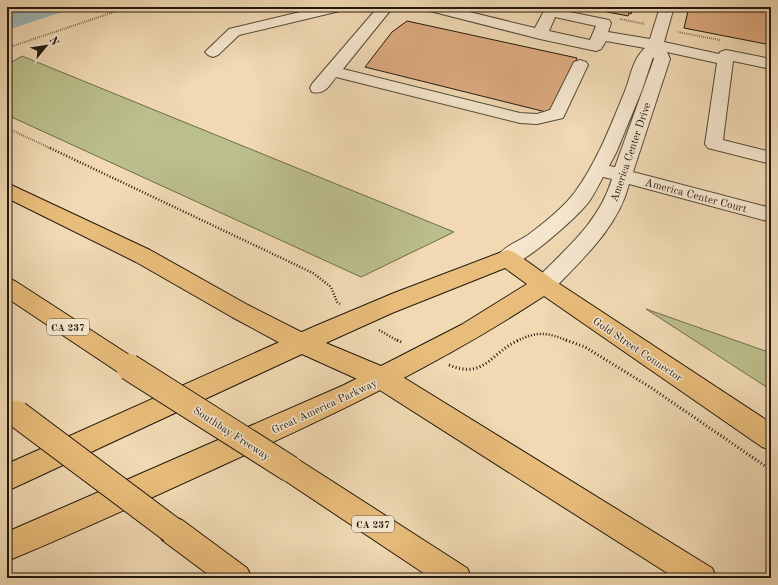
<svg xmlns="http://www.w3.org/2000/svg" width="778" height="585" viewBox="0 0 778 585" font-family="'Old Standard TT',serif">
	<style>
		.green { fill: #bbbf8b; stroke: #6e6c4c }
		.lines { fill: none; stroke-linecap: round; stroke-linejoin: round }
		.river { fill: #9eb7b7; fill-rule: evenodd }
		.building { fill: #dba97e; stroke: #22180e }
		.minor-casing { stroke: #564837; stroke-width: 2 }
		.major-casing { stroke: #22180e; stroke-width: 2 }
		.highway-casing { stroke: #22180e; stroke-width: 2 }
		.path-far2 { stroke: #22180e; stroke-width: 2; stroke-dasharray: 0.5 1.5; stroke-linecap: butt }
		.path-far1 { stroke: #22180e; stroke-width: 2.5; stroke-dasharray: 1 2; stroke-linecap: butt }
		.path { stroke: #22180e; stroke-width: 3; stroke-dasharray: 1 2.5; stroke-linecap: butt }
		.minor { fill: #f5e6ce; fill-rule: evenodd }
		.major { fill: #e8bc7a; fill-rule: evenodd }
		.highway { fill: #e8bc7a; fill-rule: evenodd }
		.highway-bridge-casing { stroke: #22180e; stroke-width: 28; stroke-linecap: butt }
		.highway-bridge { stroke: #e8bc7a; stroke-width: 26 }
		.labels { text-anchor: middle; stroke-width: 3; stroke-linejoin: round; paint-order: stroke }
		.shield { fill: #f5e6ce; stroke: #615648; stroke-width: 1 }
		.shield-label { font-size: 10px; font-weight: bold; fill: #22180e }
		.street-label { font-size: 11px; fill: #22180e; stroke: #f5e6ce }
	</style>
	<rect width="100%" height="100%" fill="#f0d9b3"/>
	<filter id="stains"><feTurbulence type="fractalNoise" baseFrequency=".005" numOctaves="4"/><feColorMatrix values="0 0 0 0 .2 0 0 0 0 .09 0 0 0 0 .02 0 0 0 .5 -.17"/></filter>
	<radialGradient id="worn" r=".72"><stop offset=".6" stop-color="#630" stop-opacity="0"/><stop offset="1" stop-color="#630" stop-opacity=".3"/></radialGradient>
	<g class="green">
		<path d="M22,56L454,232L361,277L7,115V65Z"/>
		<path d="M646,309L771,353V390Z"/>
	</g>
	<g class="lines">
		<path class="river" d="M28,7H65L62,12L7,30V14Z"/>
	</g>
	<g class="building">
		<path d="M582,7H634L631,14L629,13L628,16Z"/>
		<path d="M689,7H771V45L684,28Z"/>
		<path d="M407,21L577,58L554,114L365,67L392,32Z"/>
	</g>
	<g class="lines">
		<defs>
			<g id="minor">
				<path d="M321,7H346L344,10L239,35L218,55L213,57L208,55L205,52L229,29Z"/>
				<path d="M378,7H393L343,69L520,113L537,114L550,110L574,62L580,60L586,62L588,65L563,118L537,124L520,123L336,77C329,86 325,95 312,92L310,88L312,84Z"/>
				<path d="M424,7H449L535,28L545,9L550,8L609,20L611,23L608,32L650,39L660,7H674L664,42L719,54L720,52L726,50L771,59V69L733,61L723,140L771,152V164L708,148L705,144L717,63L667,52L670,59L633,172L771,208V222L629,184C618,228 582,259 552,291L544,294L536,291L533,285L536,279C567,248 599,222 612,179L603,177C598,186 594,195 588,203C576,218 526,263 508,266C505,266 502,265 500,264L496,258C503,247 517,242 528,235C544,223 563,208 575,192C597,162 611,125 625,91C631,76 632,60 645,48L606,41L601,49L596,51L540,39L426,10ZM555,17L596,26L590,40L549,31ZM653,57L654,59L615,167L609,166L616,153L642,90Z"/>
			</g>
			<path id="major" d="M507,250L514,252L552,279L771,423V450L762,447L544,296C442,363 333,415 223,465C151,498 80,531 7,561V532L344,385L461,325L527,284L505,268L392,313L330,341L7,491V464L313,327L394,293Z"/>
			<g id="highway">
				<path d="M7,183L150,250L248,305L309,336L393,371L712,568L717,578H675L375,387L293,350L232,317L136,262L7,198Z"/>
				<path d="M7,278L15,281L137,360L141,367L137,374L129,377L121,374L7,298Z"/>
				<path d="M290,456L299,460L467,568L472,578H431L281,478L277,469L281,460Z"/>
				<path d="M172,516L182,520L247,568L252,578H213L162,540L158,530L162,520Z"/>
			</g>
		</defs>
		<use href="#minor" class="minor-casing"/>
		<use href="#major" class="major-casing"/>
		<use href="#highway" class="highway-casing"/>
		<g class="path-far2">
			<path d="M620,19L645,24"/>
			<path d="M678,32L720,40"/>
			<path d="M7,48L129,7"/>
			<path d="M7,128L52,149"/>
		</g>
		<g class="path-far1">
			<path d="M50,148L313,273L331,287L337,302L340,304"/>
			<path d="M379,330L398,341"/>
			<path d="M517,341C537,331 547,332 568,341"/>
		</g>
		<g class="path">
			<path d="M397,340L403,343"/>
			<path d="M566,340L585,347L650,387L771,470"/>
			<path d="M449,365C485,380 491,352 519,340"/>
		</g>
		<use href="#minor" class="minor"/>
		<use href="#major" class="major"/>
		<use href="#highway" class="highway"/>
		<defs>
			<g id="highway-bridge">
				<path d="M129,367L290,469"/>
				<path d="M17,414L172,530"/>
			</g>
		</defs>
		<use href="#highway-bridge" class="highway-bridge-casing"/>
		<use href="#highway-bridge" class="highway-bridge"/>
	</g>
	<g class="labels">
		<g class="shield">
			<rect x="47" y="319" width="42" height="16" rx="3"/>
			<rect x="352" y="516" width="42" height="16" rx="3"/>
		</g>
		<g class="shield-label">
			<text x="68" y="331">CA 237</text>
			<text x="373" y="528">CA 237</text>
		</g>
		<g class="street-label">
			<text transform="translate(630 152) rotate(-71)" y="4">America Center Drive</text>
			<text transform="translate(696 195) rotate(15)" y="4">America Center Court</text>
			<text transform="translate(638 349) rotate(34)" y="4">Gold Street Connector</text>
			<text transform="translate(324 406) rotate(-25)" y="4">Great America Parkway</text>
			<text transform="translate(232 433) rotate(33)" y="4">Southbay Freeway</text>
		</g>
	</g>
	<rect width="778" height="585" fill="none" stroke="#f0d9b3" stroke-width="24"/>
	<rect x="8" y="8" width="762" height="569" fill="none" stroke="#22180e" stroke-width="2"/>
	<rect x="12" y="12" width="754" height="561" fill="none" stroke="#22180e"/>
	<g transform="translate(46 46) rotate(60)" stroke="#f5e6ce" stroke-width="3" paint-order="stroke">
	<path d="M0-3L7 15L0 10L-7 15Z" fill="#22180e"/>
	<text y="-6" font-size="11" font-weight="bold" text-anchor="middle" fill="#22180e">N</text>
	</g>
	<rect width="100%" height="100%" filter="url(#stains)"/>
	<rect width="100%" height="100%" fill="url(#worn)"/>
</svg>
